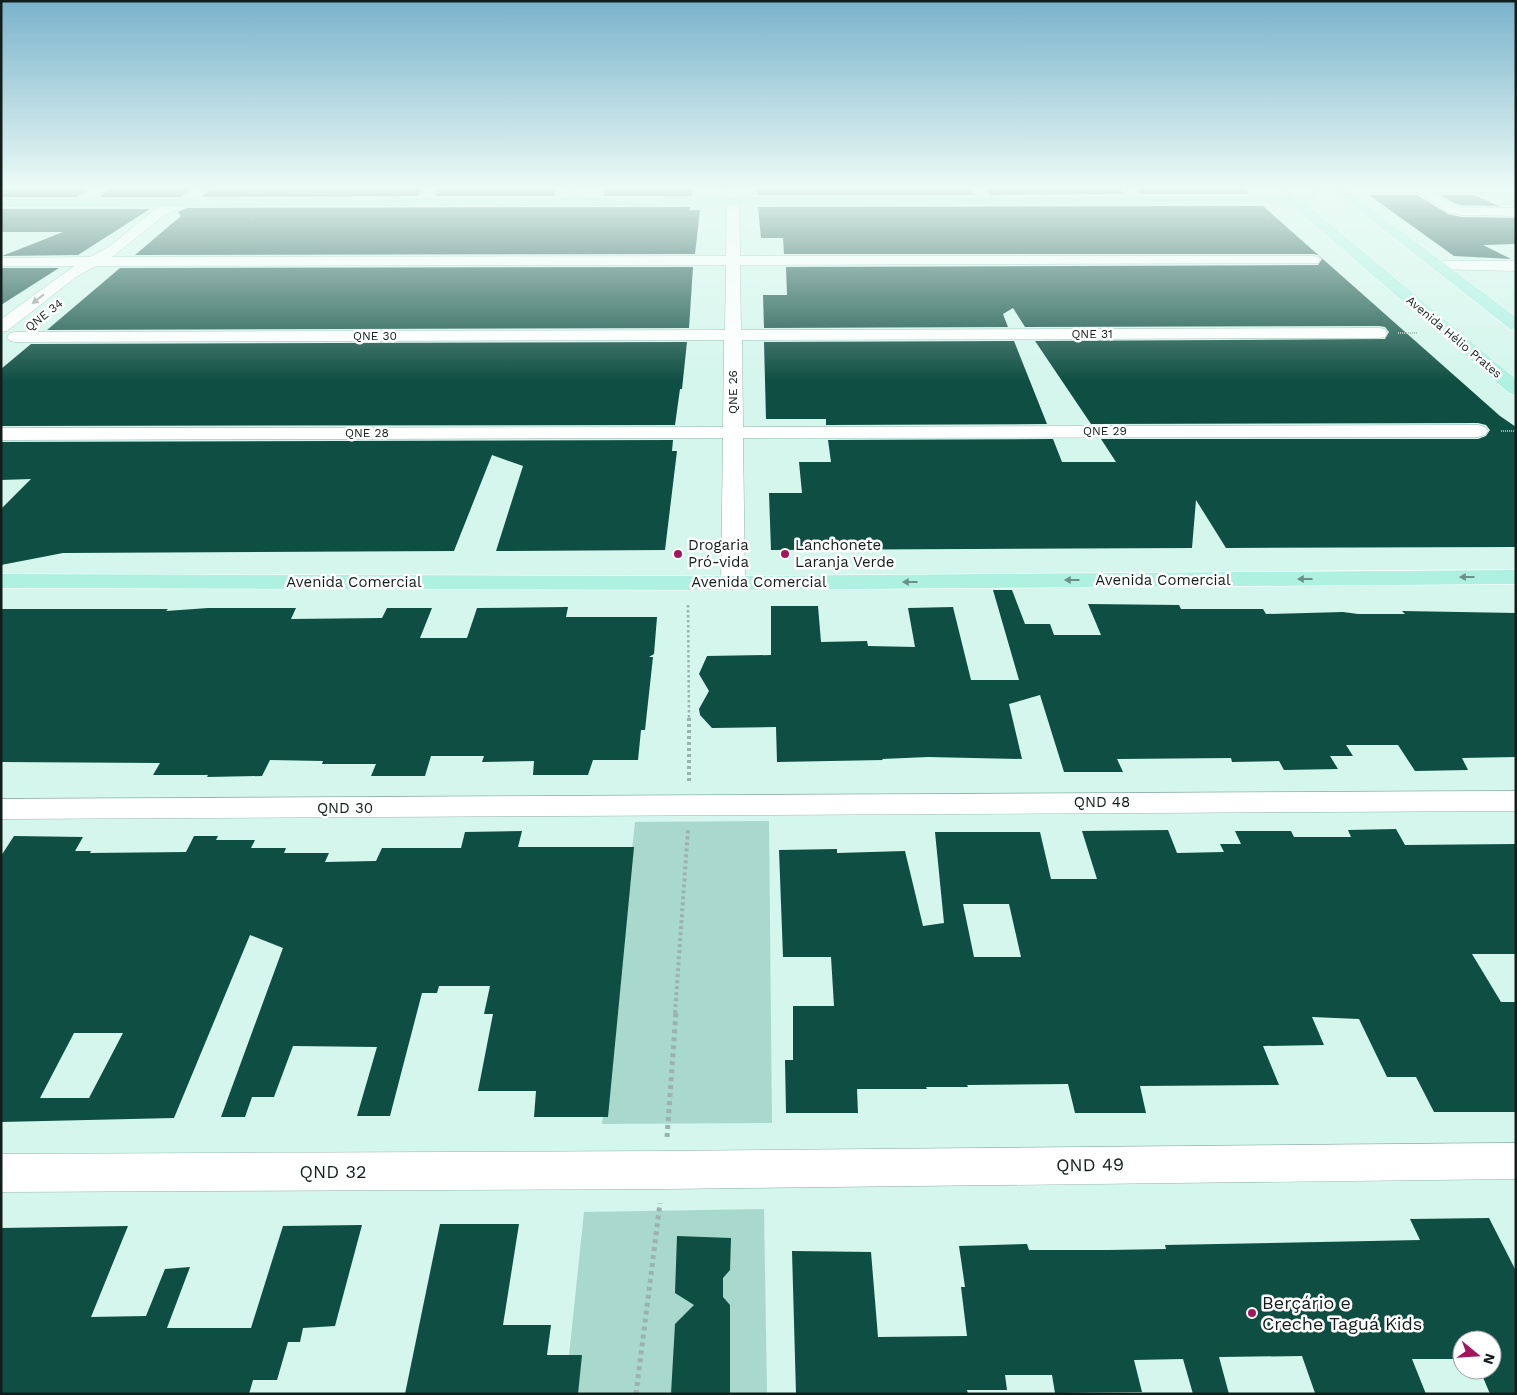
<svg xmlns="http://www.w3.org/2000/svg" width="1517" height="1395" viewBox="0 0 1517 1395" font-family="'Work Sans',sans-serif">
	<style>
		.green { fill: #a9d9cc }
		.building { fill: #0f4e42; fill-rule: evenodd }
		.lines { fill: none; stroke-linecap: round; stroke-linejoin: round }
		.minor-casing { stroke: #93b3aa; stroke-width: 1 }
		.major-casing { stroke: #fff; stroke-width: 1 }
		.path-far3 { stroke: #99b4ac; stroke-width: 2; stroke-dasharray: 1 1; stroke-linecap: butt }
		.path-far2 { stroke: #99b4ac; stroke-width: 2.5; stroke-dasharray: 2.5 2.5; stroke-linecap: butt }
		.path-far1 { stroke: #99b4ac; stroke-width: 4; stroke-dasharray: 3 3; stroke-linecap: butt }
		.path { stroke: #99b4ac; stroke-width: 5; stroke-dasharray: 4 4; stroke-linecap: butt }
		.minor { fill: #fff; fill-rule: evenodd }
		.major { fill: #aff1e1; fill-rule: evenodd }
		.oneway { fill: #949a98 }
		.oneway2 { fill: #689288 }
		.poi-dot { fill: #a2165e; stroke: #fff; stroke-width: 2 }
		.labels { text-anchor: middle; stroke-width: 5; stroke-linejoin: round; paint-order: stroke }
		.far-street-label { font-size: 12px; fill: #121e1b; stroke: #fff }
		.poi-label { font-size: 15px; fill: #121e1b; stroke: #fff; text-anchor: start }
		.street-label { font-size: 15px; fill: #121e1b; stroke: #fff }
		.near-street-label { font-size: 18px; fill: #121e1b; stroke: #fff }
		.near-poi-label { font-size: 18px; fill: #121e1b; stroke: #fff; text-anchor: start }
	</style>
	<rect width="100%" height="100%" fill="#d4f6ec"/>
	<g class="green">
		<path d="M769,821L772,1123L602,1124L635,822Z"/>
		<path d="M764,1209L767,1394H565L584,1212Z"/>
	</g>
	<g class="building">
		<path d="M1,187H92L76,197H1Z"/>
		<path d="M112,187H193L180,197H100Z"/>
		<path d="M212,187H425L417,196L202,197Z"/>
		<path d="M441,187H557L554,196H435Z"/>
		<path d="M606,187H693L692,196H603Z"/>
		<path d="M757,187H969L973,195H758Z"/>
		<path d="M985,187H1118L1124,194L990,195Z"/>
		<path d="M1135,187H1242L1250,194H1142Z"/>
		<path d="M1369,195H1417L1448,214L1461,217L1516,218V244L1483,245L1511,259L1454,256Z"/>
		<path d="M1440,195H1474L1499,206L1461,205L1454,203Z"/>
		<path d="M1263,206L1500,416L1516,427V547L1226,548L1196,500L1192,548L771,550L769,493H802L799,462H831L828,440L1053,439L1062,462H1116L1101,439H1478L1486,436L1490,430L1486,425L1478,423L1091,424L1035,341L1385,339L1389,332L1385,327L1379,326L1025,327L1013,308L1003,314L1008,327L764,328L763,295H787L786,267L1318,265L1322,259L1318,255L1313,254H784L783,238H761L758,207Z"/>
		<path d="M690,207V210H700L695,254L135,255L181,216L178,212L186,208Z"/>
		<path d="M1,209H150L78,255L2,256L63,232H1Z"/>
		<path d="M693,267L689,328L47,330L120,268Z"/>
		<path d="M1,268H59L1,305Z"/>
		<path d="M1014,341L1047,424L826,425V419H766L764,342Z"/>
		<path d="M687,342L682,389H680L675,425L1,426V369L31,344Z"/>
		<path d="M673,440L672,451H677L665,550L496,551L523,466L492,455L454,551L63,553L1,565V509L31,479L1,480V442Z"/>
		<path d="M993,590H1012L1025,624H1050L1054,635H1101L1088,604L1179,605L1181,609H1263L1266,614L1343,612L1358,614H1405L1402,611L1516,613V757L1462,758L1468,770L1415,771L1398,745H1346L1353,756H1330L1338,769L1284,770L1279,761L1232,762L1231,758L1117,759L1123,772H1064L1040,695L1009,704L1022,759L928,757L882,759L883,760L777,762L776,727L712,728L700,715L699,709L709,691L699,674L707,656L771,655V606H818L821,642L867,641L868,646L915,647L908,608L953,607L971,680H1019Z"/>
		<path d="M568,607L566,617H657L654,654L649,657H653L645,730H641L638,760H593L588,775H533L534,761L482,762L484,756H431L425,776H371L376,764H322L323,761L270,760L262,776L207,777L208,775H153L160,763L1,762V609H168L166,611L208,608H296L291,619L382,618L387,608H432L420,638H467L477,608Z"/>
		<path d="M1396,829L1405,845L1516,844V954H1472L1501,1002H1516V1112H1434L1416,1077H1387L1359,1019L1312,1017L1324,1045L1263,1046L1279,1085L1140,1086L1146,1113H1075L1068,1084L967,1085L968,1087H926L927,1089H857L858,1113H786L785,1060H793V1006H834L831,957H783L779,850L837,849V853L905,851L923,926L944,923L935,832H1040L1051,879H1097L1082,831L1168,830L1177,853L1224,852L1220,844H1241L1235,831H1291L1294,837H1351L1348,830ZM963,904H1009L1021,957H974Z"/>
		<path d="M522,831L518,847H634L608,1117H534L536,1091H478L493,1014H484L490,986H439L437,993H422L390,1116H357L377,1047L293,1046L274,1097H252L245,1117H221L283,948L250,935L174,1118L1,1122V856L14,836L83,837L75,851H91L90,853L186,852L194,836H218L216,840H255L251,848H286L284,853H329L325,862L376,861L382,848H461L465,832ZM74,1033H123L89,1098H40Z"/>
		<path d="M1489,1218L1516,1271V1394H1490L1480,1370H1492V1340H1462V1359H1412L1426,1394L1315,1393L1302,1356L1219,1357L1229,1394H1193L1183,1359L1134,1360L1142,1392L1055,1393L1052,1375H1005L1007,1390H967L968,1394H796L792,1251L871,1252L878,1337L967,1336L961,1287H965L959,1246L1027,1244L1029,1250H1108L1166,1249L1165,1245L1420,1240L1410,1219Z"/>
		<path d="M440,1224H519L503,1325H551L547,1355H582L578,1394H405Z"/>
		<path d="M362,1225L335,1326L303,1328L300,1342H288L277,1380H253L249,1394H1V1228L128,1226L91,1317L146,1316L165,1269L190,1267L167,1328H251L283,1226Z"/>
		<path d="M677,1236L731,1238L730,1270L723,1278V1297L730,1305V1394H671L675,1324L694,1305L675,1293Z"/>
	</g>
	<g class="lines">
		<defs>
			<g id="minor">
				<path d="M95,187H110L86,205H76L74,202L76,199Z"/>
				<path d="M196,187H210L190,205L166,214L112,257L726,256L727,187H739L740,256H1313L1318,257L1320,260L1318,263L740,265L741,330L1379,328L1385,329L1387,333L1385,337L1379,338L742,340L743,427L1478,425L1485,427L1488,431L1485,435L1478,437L743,438L745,583L742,588L733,590L724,588L721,583L723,438L1,440V428L723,427L724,340L16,342L10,341L7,337L10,333L16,332L725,330L726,265L96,266L76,277L7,331L1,332V319L74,266H1V258L90,257L109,247L156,208L180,199Z"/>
				<path d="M427,187H439L428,204H418L416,201Z"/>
				<path d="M573,187H585L581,202L574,206L567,202Z"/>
				<path d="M971,187H983L992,201L990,204H980Z"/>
				<path d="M1120,187H1133L1146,201L1144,204H1134Z"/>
				<path d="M1333,187H1516V192H1433L1453,205L1461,207L1516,208V216L1461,215L1448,212L1416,192L1338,193L1333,192L1332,189Z"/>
				<path d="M1439,261H1516V271L1434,269L1431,266L1434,263Z"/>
				<path d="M1516,791V811L1,819V799Z"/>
				<path d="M1516,1143V1179L665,1189L1,1192V1154L665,1151Z"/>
			</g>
			<g id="major">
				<path d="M1314,187H1326L1325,192L1316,200L1304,202L1516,379V395L1509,393L1290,204L1,207V199L1281,196L1278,192L1279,189H1289L1296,196L1307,194L1313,190Z"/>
				<path d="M1329,187H1343L1516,317V330L1510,329Z"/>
				<path d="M1516,570V584L733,590L1,588V574L733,576Z"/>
			</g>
		</defs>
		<use href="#minor" class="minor-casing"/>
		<use href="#major" class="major-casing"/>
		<g class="path-far3">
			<path d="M1398,333H1417"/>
			<path d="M1501,431H1516"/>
		</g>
		<path class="path-far2" d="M688,605L689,719"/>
		<g class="path-far1">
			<path d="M689,718V781"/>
			<path d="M675,1013L688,829"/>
		</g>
		<g class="path">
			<path d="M667,1137L676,1012"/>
			<path d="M636,1394L660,1203"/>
		</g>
		<use href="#minor" class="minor"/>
		<use href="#major" class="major"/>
	</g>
	<defs><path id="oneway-solid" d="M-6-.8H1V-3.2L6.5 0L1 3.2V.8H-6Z" transform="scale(1.25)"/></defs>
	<use class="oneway" href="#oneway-solid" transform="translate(38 299) rotate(142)"/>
	<g class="oneway2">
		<use href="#oneway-solid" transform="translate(1467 577) rotate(180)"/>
		<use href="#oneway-solid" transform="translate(1305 579) rotate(180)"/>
		<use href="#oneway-solid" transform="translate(1072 580) rotate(180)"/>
		<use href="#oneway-solid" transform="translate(910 582) rotate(180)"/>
	</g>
	<linearGradient id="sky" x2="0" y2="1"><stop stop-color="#79b2cb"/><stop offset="0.49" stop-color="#ecfbf6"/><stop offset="1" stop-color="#ecfbf6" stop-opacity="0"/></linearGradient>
	<rect width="1517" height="382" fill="url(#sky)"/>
	<g class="poi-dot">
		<circle cx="678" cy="554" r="5"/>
		<circle cx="785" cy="554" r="5"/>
		<circle cx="1252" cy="1313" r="5"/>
	</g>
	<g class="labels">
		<g class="far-street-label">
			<text transform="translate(44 315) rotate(-38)" y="4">QNE 34</text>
			<text x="1092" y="338">QNE 31</text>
			<text x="375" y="340">QNE 30</text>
			<text transform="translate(1454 337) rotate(40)" y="4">Avenida Hélio Prates</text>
			<text transform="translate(733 392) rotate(-90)" y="4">QNE 26</text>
			<text x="1105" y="435">QNE 29</text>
			<text x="367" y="437">QNE 28</text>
		</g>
		<g class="poi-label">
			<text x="688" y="550">Drogaria<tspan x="688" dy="17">Pró-vida</tspan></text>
			<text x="795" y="550">Lanchonete<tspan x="795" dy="17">Laranja Verde</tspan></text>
		</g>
		<g class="street-label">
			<text x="1163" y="585">Avenida Comercial</text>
			<text x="354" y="587">Avenida Comercial</text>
			<text x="759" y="587">Avenida Comercial</text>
			<text x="1102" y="807">QND 48</text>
			<text x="345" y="813">QND 30</text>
		</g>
		<g class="near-street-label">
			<text transform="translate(1090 1165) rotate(-1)" y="6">QND 49</text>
			<text x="333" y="1178">QND 32</text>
		</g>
		<g class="near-poi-label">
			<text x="1262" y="1309">Berçário e<tspan x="1262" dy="21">Creche Taguá Kids</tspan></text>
		</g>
	</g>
	<rect width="1517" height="1395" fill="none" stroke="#121e1b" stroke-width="5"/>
	<g transform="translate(1477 1355) rotate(108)"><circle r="24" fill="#ffffff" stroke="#a0a5a4"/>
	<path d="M0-4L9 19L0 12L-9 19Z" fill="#a2165e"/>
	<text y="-8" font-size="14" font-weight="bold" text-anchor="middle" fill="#121e1b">N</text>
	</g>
</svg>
